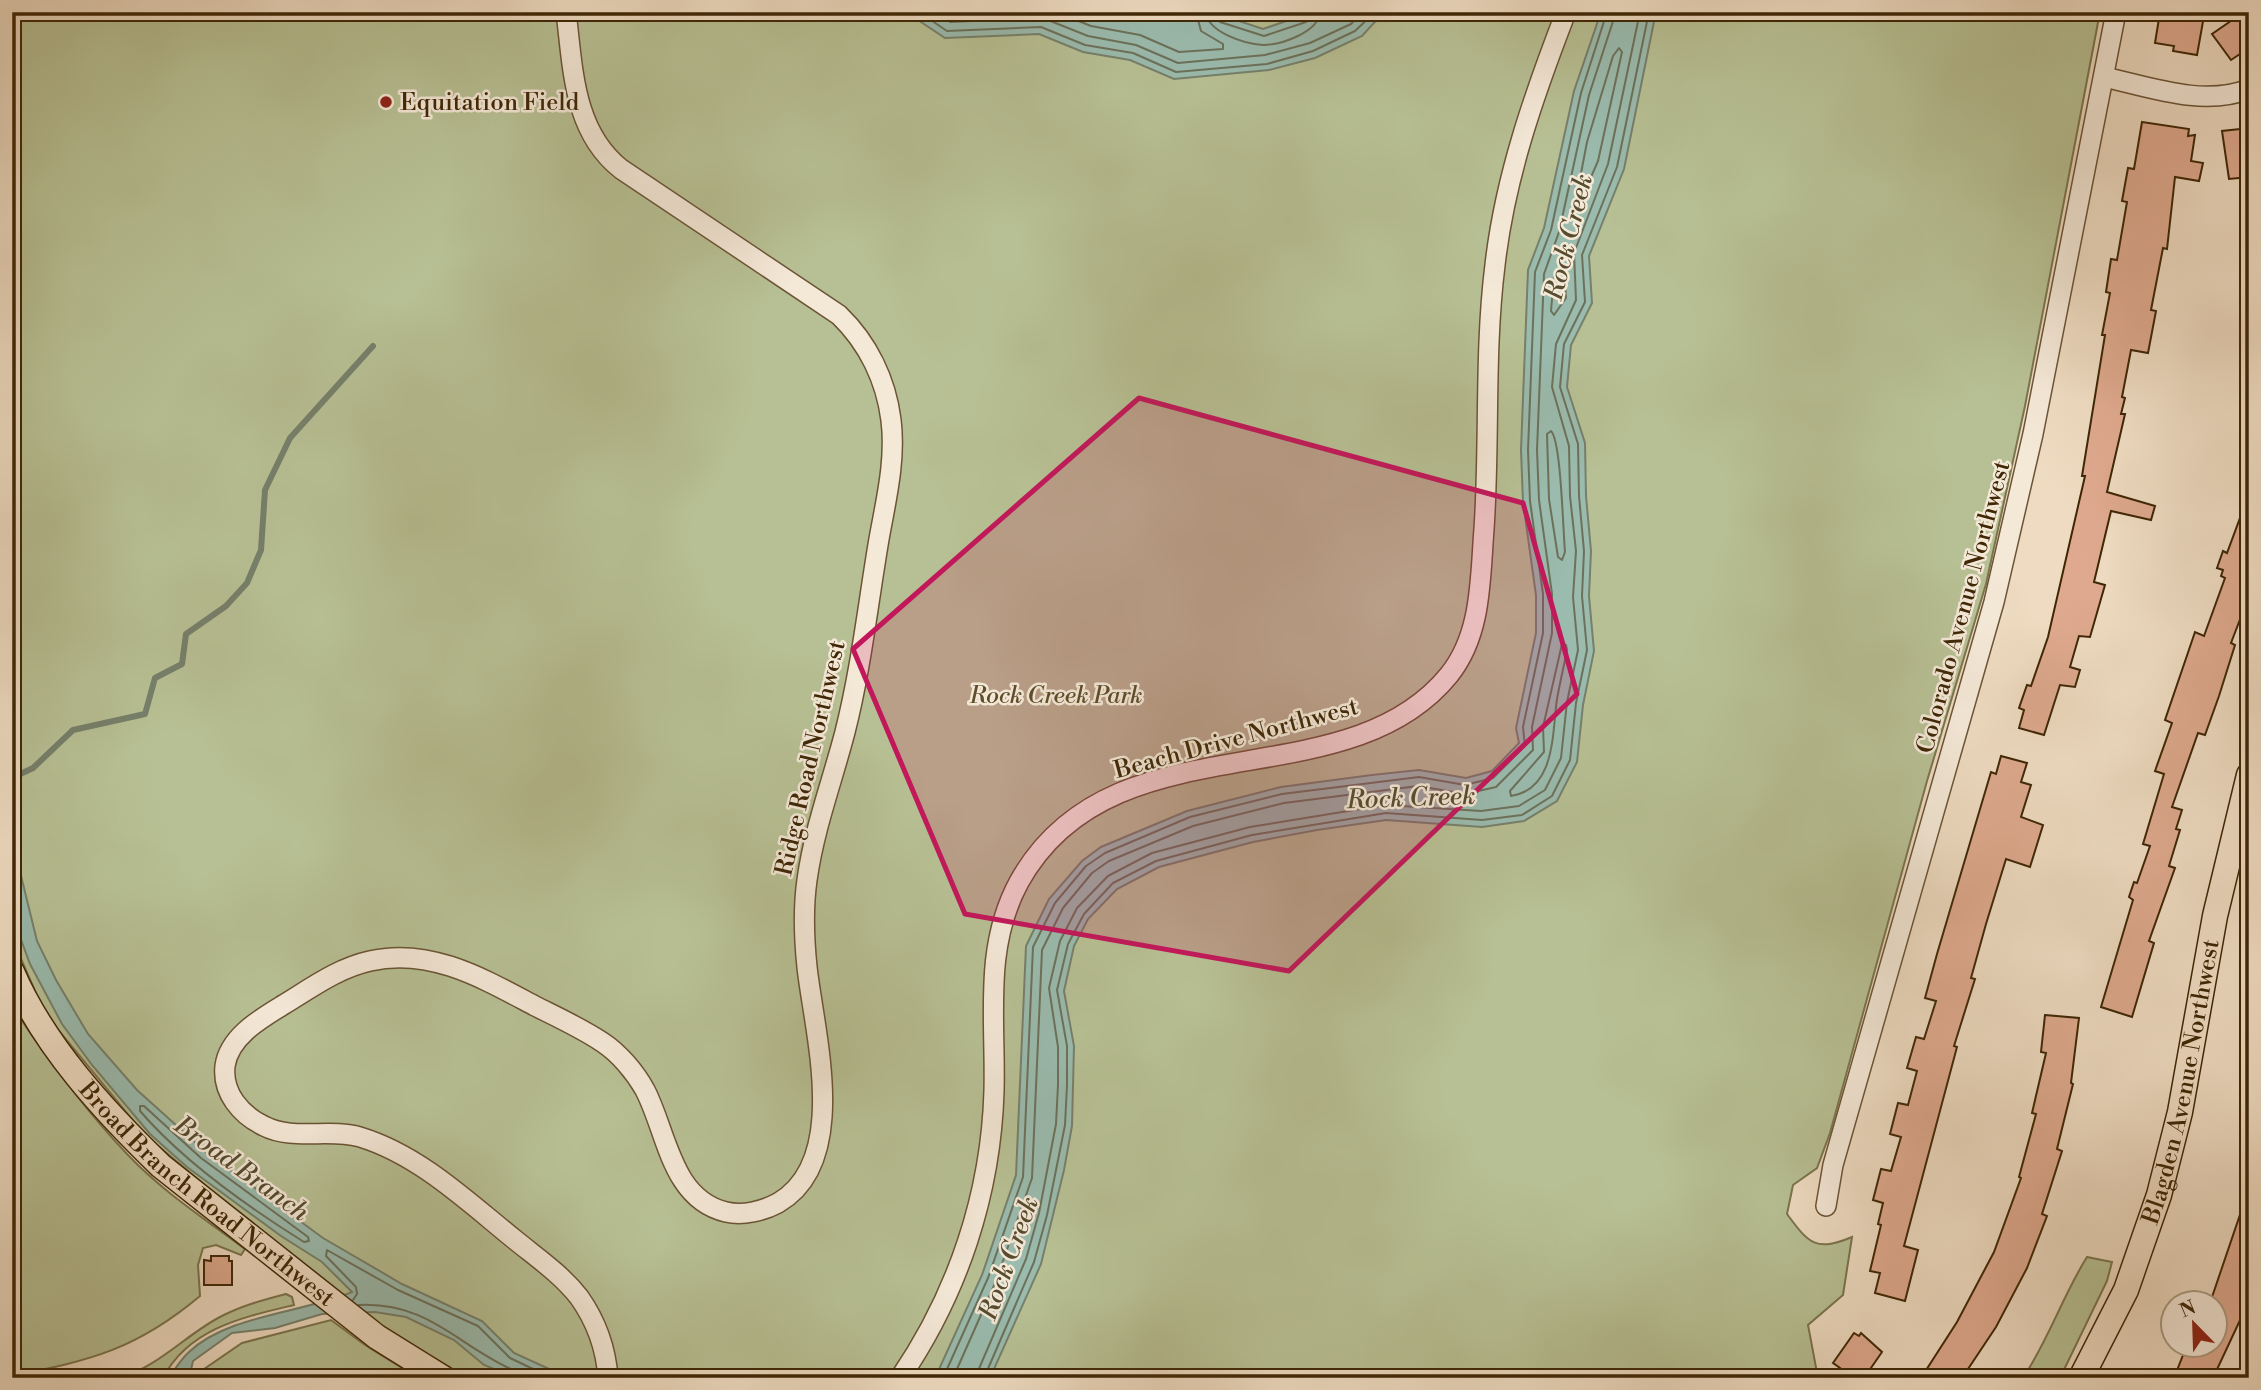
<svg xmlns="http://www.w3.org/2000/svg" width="2261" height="1390" viewBox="0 0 2261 1390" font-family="'Libre Bodoni',serif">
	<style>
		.green { fill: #b7c094; stroke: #7b744d; stroke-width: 2 }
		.water { fill: #9abbae; stroke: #76806b; stroke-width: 2 }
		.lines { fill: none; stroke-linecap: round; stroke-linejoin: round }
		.shore { stroke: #6c715a; stroke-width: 2 }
		.stream { stroke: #76806b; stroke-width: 6 }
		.building { fill: #dea98e; stroke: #3f2706; stroke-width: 2 }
		.minor-casing { stroke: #6b5435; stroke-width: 22 }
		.major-casing { stroke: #3f2706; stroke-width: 27 }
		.minor { stroke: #f4e8d7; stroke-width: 19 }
		.major { stroke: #eedbc1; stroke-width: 24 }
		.marked { fill: #c2185b; fill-opacity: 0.2; stroke: #c2185b; stroke-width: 5; stroke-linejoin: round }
		.poi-dot { fill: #8f2418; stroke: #f4e8d7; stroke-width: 2.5 }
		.labels { text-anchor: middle; stroke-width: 5; stroke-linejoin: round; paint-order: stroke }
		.poi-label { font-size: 24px; fill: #3f2706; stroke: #f4e8d7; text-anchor: start }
		.street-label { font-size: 24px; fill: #3f2706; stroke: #f4e8d7 }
		.park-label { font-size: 24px; font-style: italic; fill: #5d4d2a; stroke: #f4e8d7 }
		.water-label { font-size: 26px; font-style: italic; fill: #564c30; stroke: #f4e8d7 }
	</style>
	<rect width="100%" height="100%" fill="#eedbc1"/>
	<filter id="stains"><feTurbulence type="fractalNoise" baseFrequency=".00286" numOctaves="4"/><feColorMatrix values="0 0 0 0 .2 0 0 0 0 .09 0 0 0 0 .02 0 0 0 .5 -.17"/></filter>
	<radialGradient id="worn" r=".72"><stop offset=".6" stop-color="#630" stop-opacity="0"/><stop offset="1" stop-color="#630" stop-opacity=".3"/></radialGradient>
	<g class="green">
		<path d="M12,12H2100L2025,406L1986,584L1927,781L1830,1133L1817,1168L1793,1185L1787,1214C1809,1244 1816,1252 1852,1237L1843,1295L1808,1325L1818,1378H469L365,1319L145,1135L45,1014L12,938Z"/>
		<path d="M12,1006C46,1057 85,1110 128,1155C162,1191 205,1219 245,1249L241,1255L216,1245L203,1248L198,1265L200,1296C137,1349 92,1360 12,1376Z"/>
		<path d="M2087,1257L2112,1262L2107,1281L2060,1378H2023C2049,1339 2063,1295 2087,1257Z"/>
		<path d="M286,1294L292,1297L294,1305C244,1317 189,1328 163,1378H120C157,1367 185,1336 218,1318C240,1306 263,1300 286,1294Z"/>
		<path d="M331,1320L365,1345L418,1378H191L242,1343Z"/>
	</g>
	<g class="water">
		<path d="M906,12H1212L1263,29L1312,12H1384L1362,36L1315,58L1269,70L1174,79L1130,60L1083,52L1039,34L945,38Z"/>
		<path d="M1601,12H1656L1624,169L1589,256L1592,303L1571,345L1567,387L1585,443L1586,496L1591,551L1589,596L1594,651L1583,705L1577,762L1557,801L1524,821L1482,827L1386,820L1317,830L1253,842L1159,867L1117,889L1088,919L1074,946L1064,991L1074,1046L1072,1126L1064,1170L1041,1264L990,1378H935L982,1275L1016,1175L1026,946L1049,899L1082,861L1101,847L1187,811L1281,787L1372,775L1419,770L1466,778L1492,771L1519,743L1516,728L1536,633V595L1523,502L1521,450L1528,270L1544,228L1574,91Z"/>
		<path d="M12,839L37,941L56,980L88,1034L137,1090L206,1152L323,1238L402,1284L482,1321L514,1353L560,1374L584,1378H516L484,1365L454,1340L406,1317L375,1312L322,1314L275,1328L232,1333L193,1361L189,1378H169C175,1369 181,1359 189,1352C228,1315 302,1313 352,1292L322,1262L281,1236L187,1167L150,1134L92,1065L62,1024L30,964L12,915Z"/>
	</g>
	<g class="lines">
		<g class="shore">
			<path d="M919,12L947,31L1041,27L1085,45L1133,53L1176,72L1267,64L1313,51L1355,31L1375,12"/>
			<path d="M934,12L950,22L1043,18L1088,36L1136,45L1178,63L1265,55L1310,43L1351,24L1362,12"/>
			<path d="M1056,12L1091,26L1140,35L1179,52L1223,49V44L1201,31L1196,12"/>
			<path d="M1206,12C1207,32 1245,44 1263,45C1281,45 1319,32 1320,12"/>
			<path d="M1215,12L1220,22L1264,36L1306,22L1311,12"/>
			<path d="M1619,48L1622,52L1598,161L1585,191L1581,193L1578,189L1587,142L1613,56Z"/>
			<path d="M1561,265L1564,268L1566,298L1554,315L1551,311L1554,276Z"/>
			<path d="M1551,431C1561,440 1563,530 1565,552L1562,560L1558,557L1549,499L1547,434Z"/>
			<path d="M1562,644L1566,645L1567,650C1564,666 1560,682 1557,699C1552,733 1556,789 1511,796L1510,791L1544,752L1543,727Z"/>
			<path d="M140,1106H144L201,1158L308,1237L309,1241L304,1242C248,1207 183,1161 140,1111Z"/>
			<path d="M353,1300L357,1294L356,1287L326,1256L327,1250L398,1290L478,1326L510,1358L552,1378"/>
			<path d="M359,1305C428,1302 456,1344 511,1369L515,1378"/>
			<path d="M943,1378L988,1278L1023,1177L1033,947L1055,903L1086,866L1105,853L1190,817L1282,794L1419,777L1465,785L1493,778L1525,746L1523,727L1543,633V594L1530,501L1528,450L1535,272L1551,230L1581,93L1607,12"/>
			<path d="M953,1378L996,1281L1032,1178L1042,950L1063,908L1092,873L1109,861L1193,826L1284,803L1418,786L1465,794L1496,787L1533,750L1532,727L1552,633V594L1539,500L1537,450L1544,274L1559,232L1589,95L1616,12"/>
			<path d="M975,1378L1026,1259L1039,1213L1056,1124L1058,1085V1047L1049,988L1060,941L1077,908L1108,876L1152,853L1250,827L1385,805L1481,811L1519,806L1545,790L1561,758L1567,702L1578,650L1573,597L1576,551L1570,496L1569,446L1552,387L1556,344L1576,300L1574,253L1608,164L1640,12"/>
			<path d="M984,1378L1034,1262L1047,1215L1065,1125L1067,1085V1046L1057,990L1068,944L1084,914L1113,883L1156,861L1252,835L1386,813L1482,820L1522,815L1552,796L1570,760L1576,703L1587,650L1582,596L1584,551L1579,496L1578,444L1560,387L1564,344L1585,302L1582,255L1617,167L1649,12"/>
		</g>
		<path class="stream" d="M12,778L33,768L73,730L145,714L155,678L182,664L186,634L226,606L247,583L261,550L265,490L290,438L373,346"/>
	</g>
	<g class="building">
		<path d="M2160,12L2204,16L2197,55L2173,51L2174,46L2155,43Z"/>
		<path d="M2244,12H2249V48L2231,60L2212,34Z"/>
		<path d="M2142,122L2189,129L2188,136L2195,135L2191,161L2203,163L2199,181L2175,177L2167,249L2163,248L2151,310L2156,311L2148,353L2131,350L2122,397L2125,398L2121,414H2125L2107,492L2155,506L2151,520L2111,511L2094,582L2105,585L2090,637L2079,636L2070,667L2080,670L2075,687L2060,685L2044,735L2019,728L2024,710L2019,708L2027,685L2031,686L2048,637L2085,476H2082L2105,335H2102L2110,293L2106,292L2111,259L2117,260L2127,202L2122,201L2128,168L2134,169Z"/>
		<path d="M2249,128V177L2229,179L2222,131Z"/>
		<path d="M2247,499L2249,596L2231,643L2235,645L2219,696L2205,735L2198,733L2172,807L2182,810L2176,829L2180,830L2169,866L2175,868L2149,941L2154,943L2132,1017L2101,1007L2133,900L2129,897L2134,882L2137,883L2150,846L2143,844L2164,774L2155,771L2172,723L2165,720L2195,632L2204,636L2225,578L2221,576L2223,570L2217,568L2223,551L2227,553Z"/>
		<path d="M2001,756L2027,763L2021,782L2031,785L2021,817L2043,825L2030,867L2006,859L1986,924L1971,978L1975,979L1954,1046L1957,1047L1904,1246L1918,1250L1905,1301L1875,1293L1880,1273L1870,1271L1881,1225L1878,1224L1883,1203L1873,1200L1881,1169L1891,1171L1901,1137L1890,1134L1898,1103L1908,1105L1917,1071L1907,1068L1916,1037L1924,1039L1936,1001L1925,998L1937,954L1991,772L1996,774Z"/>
		<path d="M2045,1015L2079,1018L2071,1083L2073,1084L2057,1149L2062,1151L2042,1214L2047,1216L2027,1268L1996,1327L1962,1378H1921L1957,1322L1994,1252L2021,1178L2019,1177L2036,1114L2032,1113L2046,1053L2041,1052Z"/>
		<path d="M2246,1197L2249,1198V1301L2213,1378H2174L2187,1345H2216V1303H2210Z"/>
		<path d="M211,1256H229V1261H232V1285H204V1260L211,1261Z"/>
		<path d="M1854,1333L1859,1336L1861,1333L1882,1352L1864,1378H1833L1840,1368L1833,1363Z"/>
	</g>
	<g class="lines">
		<defs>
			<g id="minor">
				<path d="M566,12C573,68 573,131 621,169L839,315C868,343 886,380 891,420C896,460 886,500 879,539C868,604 861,669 845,732C832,782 814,829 807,880C803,908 804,938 807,967C814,1032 851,1161 778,1203C763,1211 743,1216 726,1212C671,1199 667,1132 645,1090C635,1072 619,1053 602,1042C581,1028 557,1017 535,1006C484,979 430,947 370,961C338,968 311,988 283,1005C260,1019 229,1037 225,1066C222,1093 241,1115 264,1126C293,1141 329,1128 360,1137C419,1155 467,1201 514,1239C536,1257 561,1274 579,1297C596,1321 606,1348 608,1378"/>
				<path d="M2104,77C2150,87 2203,107 2249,89"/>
				<path d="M1826,1206L1833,1165L1994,602L2033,434L2116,12"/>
				<path d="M900,1378C958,1293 991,1194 994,1091C996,1020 983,948 1019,882C1112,714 1344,804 1449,675C1482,634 1480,579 1484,529C1490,441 1484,353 1495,265C1505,177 1534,95 1566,12"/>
			</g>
			<g id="major">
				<path id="s1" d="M12,972C44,1046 104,1111 161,1166L377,1337L443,1378"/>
				<path id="s2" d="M2081,1378L2126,1290L2159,1195L2180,1112L2215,916L2249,775"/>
			</g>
		</defs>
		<use href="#minor" class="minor-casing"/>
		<use href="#major" class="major-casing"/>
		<use href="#minor" class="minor"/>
		<use href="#major" class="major"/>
	</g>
	<path class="marked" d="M1139,398L1523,503L1577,694L1289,971L965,914L853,649Z"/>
	<circle class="poi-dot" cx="386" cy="102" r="7"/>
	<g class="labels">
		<g class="poi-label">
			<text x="400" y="110">Equitation Field</text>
		</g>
		<g class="street-label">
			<text transform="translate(1963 607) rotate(-75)" y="8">Colorado Avenue Northwest</text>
			<text transform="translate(1236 738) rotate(-15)" y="8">Beach Drive Northwest</text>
			<text transform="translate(810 758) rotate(-77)" y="8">Ridge Road Northwest</text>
			<text dy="8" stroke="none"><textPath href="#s2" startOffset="315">Blagden Avenue Northwest</textPath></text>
			<text dy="8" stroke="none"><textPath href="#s1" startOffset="299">Broad Branch Road Northwest</textPath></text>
		</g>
		<g class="park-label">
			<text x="1056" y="703">Rock Creek Park</text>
		</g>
		<g class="water-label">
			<text transform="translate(1568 237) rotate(-76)" y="9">Rock Creek</text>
			<text transform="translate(1411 797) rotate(-2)" y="9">Rock Creek</text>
			<text transform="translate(242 1168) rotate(36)" y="9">Broad Branch</text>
			<text transform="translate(1008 1258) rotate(-70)" y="9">Rock Creek</text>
		</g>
	</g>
	<rect width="2261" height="1390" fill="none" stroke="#eedbc1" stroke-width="42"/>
	<rect x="14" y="14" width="2233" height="1362" fill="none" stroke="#3f2706" stroke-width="3.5"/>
	<rect x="21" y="21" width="2219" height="1348" fill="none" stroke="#3f2706" stroke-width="2"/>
	<g transform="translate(2194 1324) rotate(337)"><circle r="33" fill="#f4e8d7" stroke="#ac9b83" stroke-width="2"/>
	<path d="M0-5L12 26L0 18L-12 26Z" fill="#8f2418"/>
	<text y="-10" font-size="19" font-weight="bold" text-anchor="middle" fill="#3f2706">N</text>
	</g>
	<rect width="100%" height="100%" filter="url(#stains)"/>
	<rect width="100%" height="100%" fill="url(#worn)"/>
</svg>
